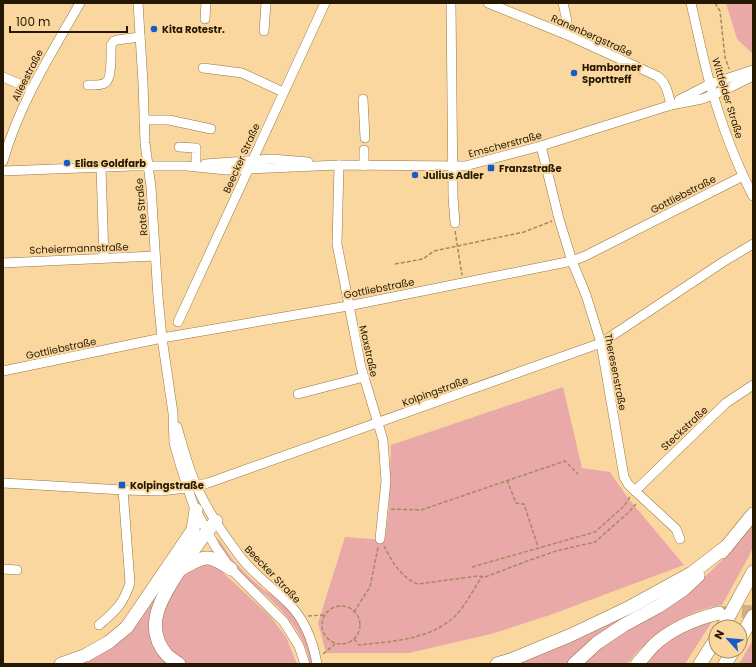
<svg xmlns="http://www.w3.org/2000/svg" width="756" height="667" viewBox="0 0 756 667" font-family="Poppins,sans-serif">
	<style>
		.green { fill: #e9a9a9 }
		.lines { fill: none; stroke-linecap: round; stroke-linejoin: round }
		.highway-tunnel { stroke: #cfb17f; stroke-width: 13; stroke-dasharray: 13 6; stroke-linecap: butt }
		.minor-casing { stroke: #967640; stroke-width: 10 }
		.highway-casing { stroke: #967640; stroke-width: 14 }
		.path { stroke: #a58a60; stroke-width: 1.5; stroke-dasharray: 4 2; stroke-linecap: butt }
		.minor { stroke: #fff; stroke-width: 9 }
		.highway { stroke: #fff; stroke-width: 13 }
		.poi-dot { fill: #145dc8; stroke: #fad79e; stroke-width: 1.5 }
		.labels { text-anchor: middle; stroke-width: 4; stroke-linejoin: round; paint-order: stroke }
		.poi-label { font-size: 10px; font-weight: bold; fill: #251803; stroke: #fad79e; text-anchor: start }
		.street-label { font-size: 10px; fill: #251803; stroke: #fad79e }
	</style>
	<rect width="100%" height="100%" fill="#fad79e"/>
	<g class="green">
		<path d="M726,3H753V54L737,39Z"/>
		<path d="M563,387L582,468L610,472L628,498L684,565L550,615L491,634L409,653H326L318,623L345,537L385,540L389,507L391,445Z"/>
		<path d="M753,523V547L748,558L722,605C685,611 650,634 627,664H583L601,648L687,592L710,572L733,549Z"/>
		<path d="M216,539L219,540L233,560L247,575L264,590L276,597L286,606L295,618L307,639L314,664H310C305,634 284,611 262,592C252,583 240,575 232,565C225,557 221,548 216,539Z"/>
		<path d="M200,562L218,568L270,616L286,637L297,664H190L178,659L159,634L165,605L187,572Z"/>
		<path d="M162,588L155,599L151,611L171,664H79Z"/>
		<path d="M651,602L652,603L593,639L566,664H516Z"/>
		<path d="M713,620L685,664H643L658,649L686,630Z"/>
		<path d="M753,640V664H739Z"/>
	</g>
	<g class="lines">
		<path class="highway-tunnel" d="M723,613L739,611L753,612"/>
		<defs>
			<g id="minor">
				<path d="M138,3L143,83L145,143L151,187L158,297L162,338L173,413L174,443L180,464L194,507L215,546L231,569L284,622L299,646L305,664"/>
				<path d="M451,3L453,197L455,223"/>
				<path d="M488,3L565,34L657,76C667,83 668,94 671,105"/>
				<path d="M563,3L567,21L565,34"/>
				<path d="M691,3C697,30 703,58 710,84C721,123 735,161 753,196"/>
				<path d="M205,19L206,3"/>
				<path d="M264,31L266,3"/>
				<path d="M203,68L242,73L283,92"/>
				<path d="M3,77L31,89"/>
				<path d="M88,85C93,85 100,86 105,83C112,80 111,53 111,45L114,41L117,40L140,37"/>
				<path d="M363,99L365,138"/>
				<path d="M679,100L710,84L753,70"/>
				<path d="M144,120H169L211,129"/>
				<path d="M541,146L559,219L572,261L586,295L601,343L624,477L628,484L635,491L676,529L680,539"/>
				<path d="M179,147L196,148V165"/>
				<path d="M3,161C20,102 50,56 80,3"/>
				<path d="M205,164L272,159L308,162"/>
				<path d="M339,165L337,244L361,367L383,440L386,481L380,539"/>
				<path d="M364,166V150"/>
				<path d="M101,168L104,258"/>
				<path d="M3,171L132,166H187L226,170L339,165L465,166L541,146L671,105L702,99L725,90L753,76"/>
				<path d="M3,263L155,256"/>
				<path d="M178,322L325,3"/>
				<path d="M3,371L162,338L348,306L572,261L585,256L743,176"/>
				<path d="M298,394L364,377"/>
				<path d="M177,427C183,447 188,467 196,485C207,510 223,534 239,555C252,573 271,586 287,602C304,618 313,641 317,664"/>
				<path d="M3,483L123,490L161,491L187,488L208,483L601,343L723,262L753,244"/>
				<path d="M635,491L726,403L753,385"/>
				<path d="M3,569L17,570"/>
				<path d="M99,625C115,611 123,605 130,583L123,490"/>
			</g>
			<g id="highway">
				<path d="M722,552L753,514"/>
				<path d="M183,568C206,555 208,554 231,569"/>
				<path d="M723,627L753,572"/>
				<path d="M740,639L753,616"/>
				<path d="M61,664L86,655L109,642L127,627L193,530L196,510"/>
				<path d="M179,664C175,661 170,658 167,655C141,626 164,594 181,568C192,552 202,536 216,521"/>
				<path d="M497,664L513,659L571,635L630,607L692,573L727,546"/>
				<path d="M574,664L597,643L624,625L659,606L684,589L698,576"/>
				<path d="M637,664C643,658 648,651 654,645C672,628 695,619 719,613"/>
				<path d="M700,664L716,639"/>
				<path d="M725,664L733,651"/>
			</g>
		</defs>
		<use href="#minor" class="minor-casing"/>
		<use href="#highway" class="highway-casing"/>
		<g class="path">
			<path d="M715,3L720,11L725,57L729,69"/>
			<path d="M455,231L462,275"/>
			<path d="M395,264L423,259L434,251L524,232L552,221"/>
			<path d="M507,480L516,503L524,504L538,547"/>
			<path d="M391,509L421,510L565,461L578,474"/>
			<path d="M384,546C391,560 402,579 418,584L478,576L485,577L530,560L556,551L595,542L629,512L636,504"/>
			<path d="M472,567L595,532L624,506L630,497"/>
			<circle cx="341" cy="625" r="19"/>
			<path d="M354,612L370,587L378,547"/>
			<path d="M308,616L324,615"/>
			<path d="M354,639L359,645C393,641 433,640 458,613C467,602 474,589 482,576"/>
			<path d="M323,654L335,644"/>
		</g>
		<use href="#minor" class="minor"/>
		<use href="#highway" class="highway"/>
	</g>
	<g class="poi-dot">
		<circle cx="154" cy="29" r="4"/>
		<circle cx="574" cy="73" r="4"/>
		<circle cx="67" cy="163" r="4"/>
		<rect x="487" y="164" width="8" height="8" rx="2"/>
		<circle cx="415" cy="175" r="4"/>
		<rect x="118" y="481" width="8" height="8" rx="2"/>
	</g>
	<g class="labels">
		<g class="poi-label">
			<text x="162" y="33">Kita Rotestr.</text>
			<text x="582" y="71">Hamborner<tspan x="582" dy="12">Sporttreff</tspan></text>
			<text x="75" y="167">Elias Goldfarb</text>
			<text x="499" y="172">Franzstraße</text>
			<text x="423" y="179">Julius Adler</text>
			<text x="130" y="489">Kolpingstraße</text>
		</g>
		<g class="street-label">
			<text transform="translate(592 35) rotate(24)" y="4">Ranenbergstraße</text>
			<text transform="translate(27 75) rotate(-63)" y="4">Alleestraße</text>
			<text transform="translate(728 98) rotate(73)" y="4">Wittfelder Straße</text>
			<text transform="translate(505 144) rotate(-15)" y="4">Emscherstraße</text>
			<text transform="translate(241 158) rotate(-66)" y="4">Beecker Straße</text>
			<text transform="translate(683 194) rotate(-27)" y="4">Gottliebstraße</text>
			<text transform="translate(141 207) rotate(-95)" y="4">Rote Straße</text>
			<text transform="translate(79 248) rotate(-2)" y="4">Scheiermannstraße</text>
			<text transform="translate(379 288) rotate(-11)" y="4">Gottliebstraße</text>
			<text transform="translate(61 348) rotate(-12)" y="4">Gottliebstraße</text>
			<text transform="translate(369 351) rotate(77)" y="4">Maxstraße</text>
			<text transform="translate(616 372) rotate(79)" y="4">Theresenstraße</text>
			<text transform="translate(435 391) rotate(-20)" y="4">Kolpingstraße</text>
			<text transform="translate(684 428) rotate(-43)" y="4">Steckstraße</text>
			<text transform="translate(273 574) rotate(46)" y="4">Beecker Straße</text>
		</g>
	</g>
	<rect width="756" height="667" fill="none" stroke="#251803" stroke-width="8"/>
	<g transform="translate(728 639) rotate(297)"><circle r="19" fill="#fad79e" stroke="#a58b60"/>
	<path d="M0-3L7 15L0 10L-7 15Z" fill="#145dc8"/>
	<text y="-6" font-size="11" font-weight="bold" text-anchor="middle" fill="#251803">N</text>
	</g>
	<path d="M10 26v6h117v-6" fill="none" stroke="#251803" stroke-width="2"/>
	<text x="16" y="26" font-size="12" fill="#251803" stroke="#fad79e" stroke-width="3" paint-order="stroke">100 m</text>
</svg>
